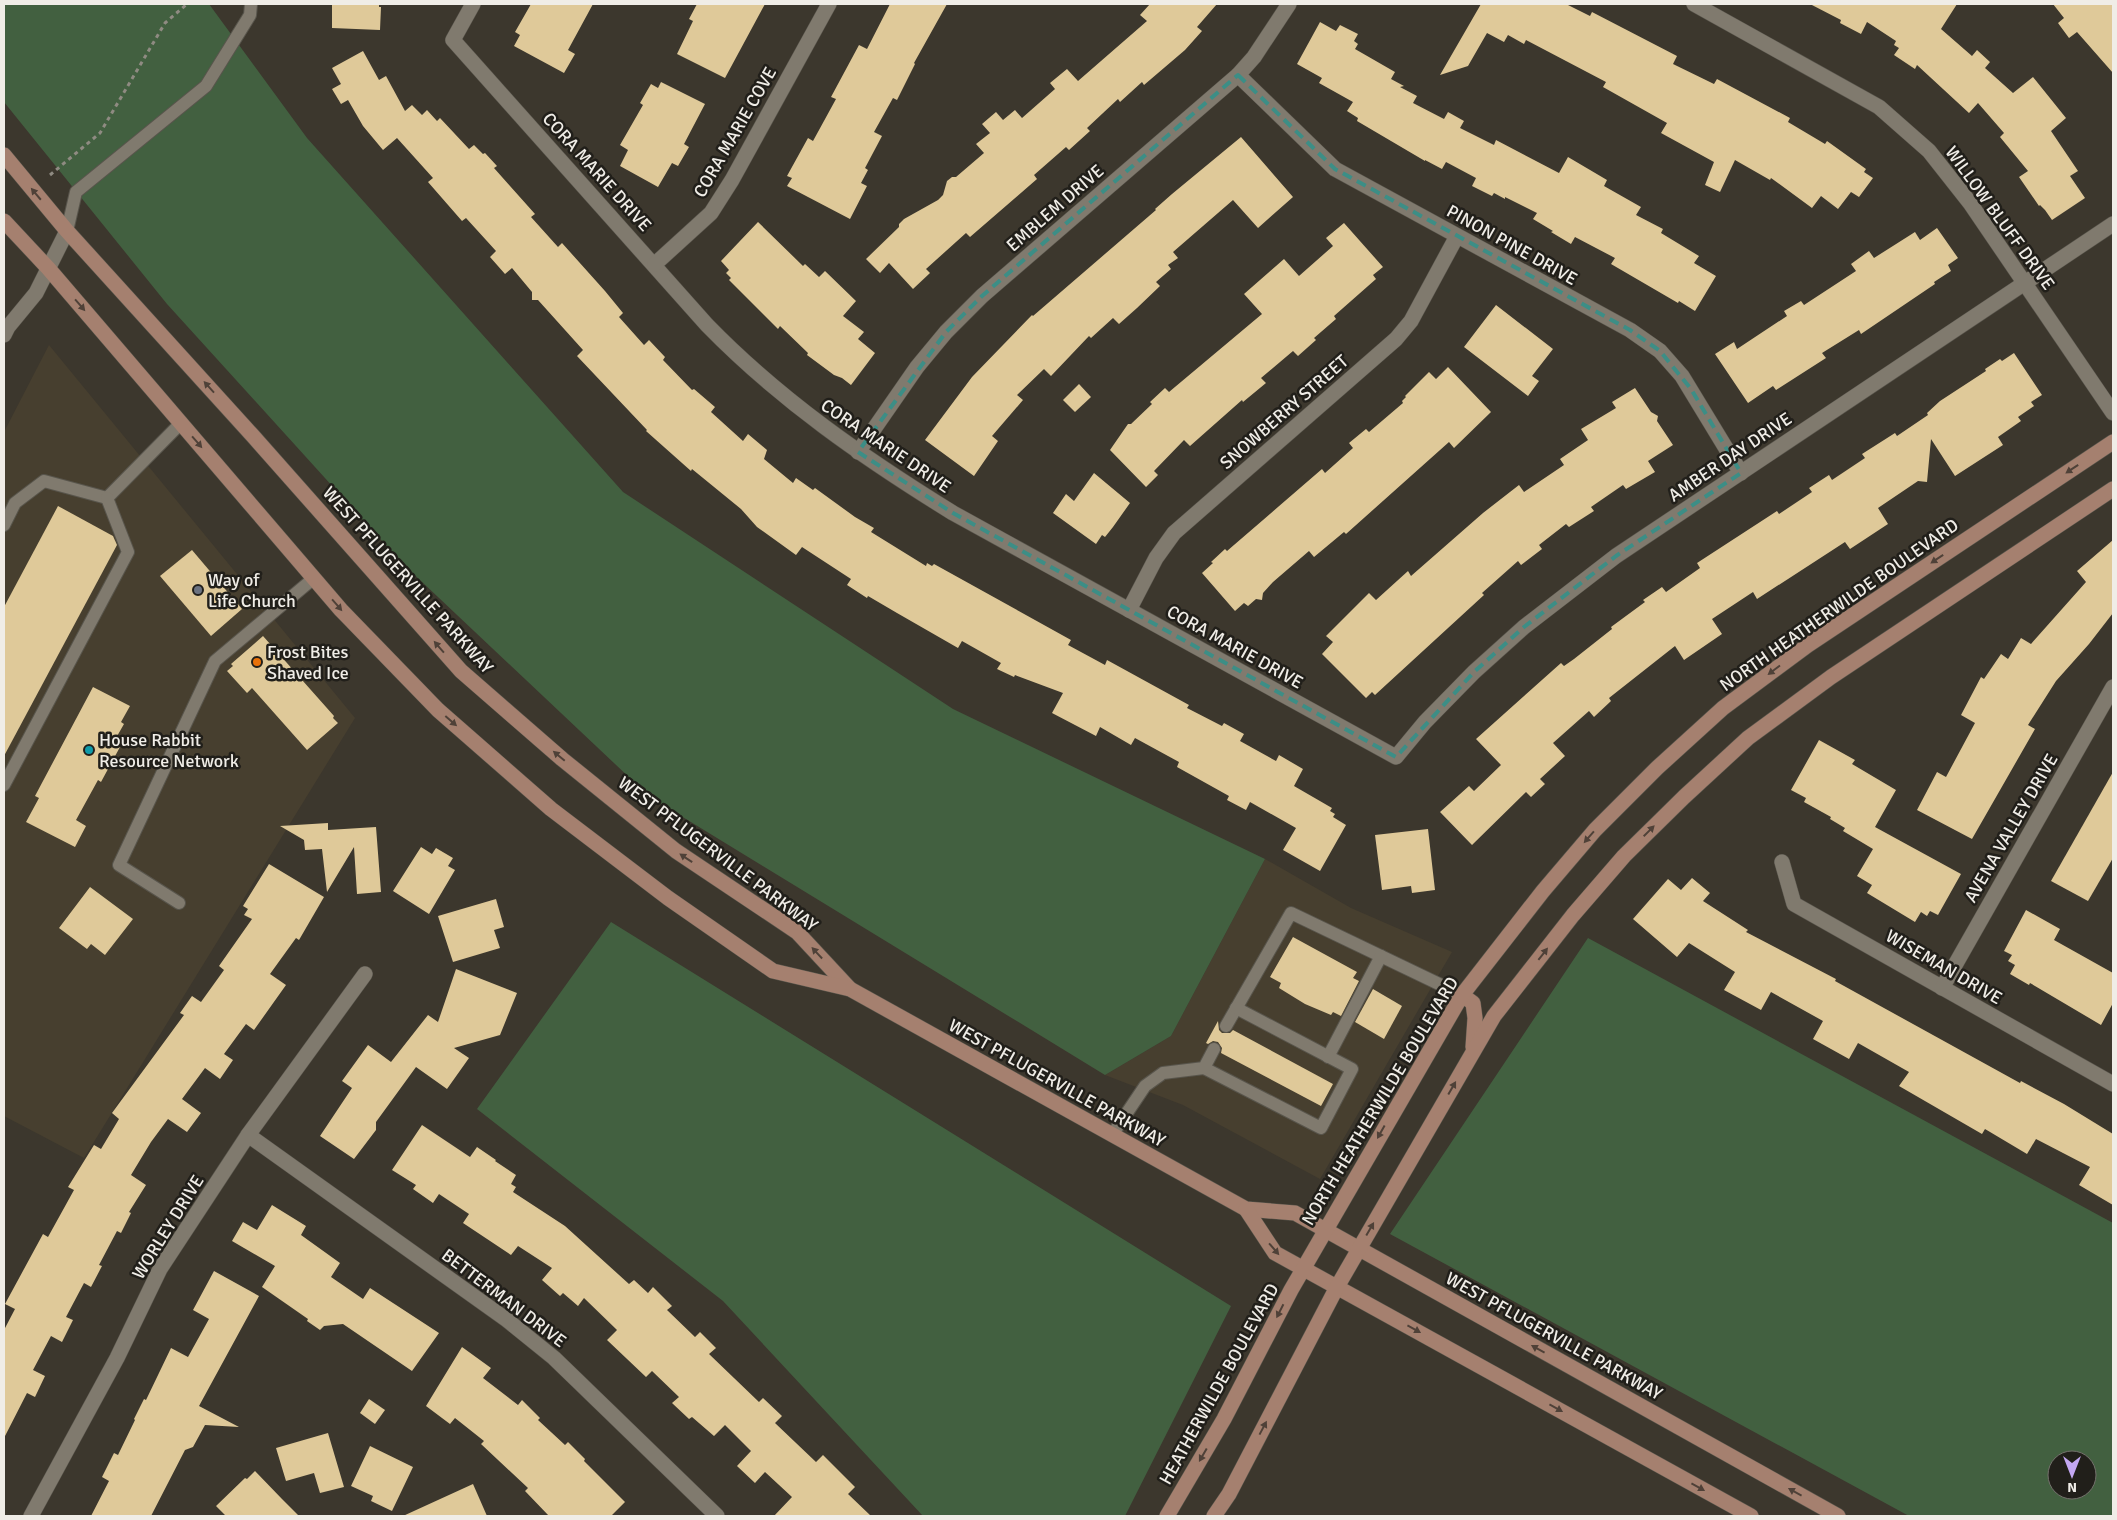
<svg xmlns="http://www.w3.org/2000/svg" width="2117" height="1520" viewBox="0 0 2117 1520" font-family="Signika,sans-serif">
	<style>
		.built { fill: #473f2f }
		.green { fill: #426040; fill-rule: evenodd }
		.building { fill: #dfc999 }
		.lines { fill: none; stroke-linecap: round; stroke-linejoin: round }
		.lane-casing { stroke: #58554c; stroke-width: 14 }
		.street-casing { stroke: #58554c; stroke-width: 16 }
		.secondary-casing { stroke: #58554c; stroke-width: 16 }
		.path { stroke: #8f8b82; stroke-width: 3; stroke-dasharray: 4 4; stroke-linecap: butt }
		.lane { stroke: #807a6e; stroke-width: 12 }
		.street { stroke: #807a6e; stroke-width: 15 }
		.secondary { stroke: #a5806f; stroke-width: 15 }
		.oneway { fill: #4f4138 }
		.marked { fill: none; stroke: #3c8e86; stroke-width: 4; stroke-dasharray: 10 6; stroke-linejoin: round }
		.worship-dot { fill: #6b7280; stroke: #211f1a; stroke-width: 2 }
		.food-dot { fill: #e8710a; stroke: #211f1a; stroke-width: 2 }
		.culture-dot { fill: #0f9aa8; stroke: #211f1a; stroke-width: 2 }
		.labels { text-anchor: middle; stroke-width: 5; stroke-linejoin: round; paint-order: stroke }
		.street-label { font-size: 18px; fill: #f0ede7; stroke: #211f1a }
		.poi-label { font-size: 18px; fill: #f0ede7; stroke: #211f1a; text-anchor: start }
	</style>
	<rect width="100%" height="100%" fill="#3c372d"/>
	<g class="built">
		<path d="M49,345L355,718L84,1158L4,1116V432Z"/>
		<path d="M1265,859L1351,908L1452,952L1320,1179L1183,1105L1105,1075L1171,1036Z"/>
	</g>
	<g class="green">
		<path d="M4,4H209L307,138L623,492L953,709L1265,859L1171,1036L1105,1075L650,797L403,564L167,304L4,102Z"/>
		<path d="M611,922L1231,1306L1125,1516H923L723,1301L477,1109Z"/>
		<path d="M1588,938L2113,1223V1516H1909L1390,1234ZM2057,1460H2087V1490H2057Z"/>
	</g>
	<g class="building">
		<path d="M332,4H379V7H381L380,30L332,28Z"/>
		<path d="M531,4H593L568,50L575,54L564,73L514,46L520,35L515,32Z"/>
		<path d="M697,4H765L725,78L677,54L693,21L689,19Z"/>
		<path d="M890,4H947L914,63L915,64L897,100L893,98L874,132L882,136L865,168L868,170L861,183L867,186L850,219L787,186L792,178L787,176L808,138L813,141L836,99L831,97L859,45L867,49Z"/>
		<path d="M1150,4H1217L1197,27L1202,31L1185,50L1144,85L1142,82L1120,102L1118,99L1087,128L1090,131L1069,150L1066,147L1034,175L1037,179L970,237L966,233L926,269L930,273L913,289L889,263L880,273L866,259L899,227V224L904,219L938,200L943,195L947,181L952,177H956L984,153L976,144L990,133L982,124L996,112L1003,120L1015,110L1022,118L1055,89L1050,83L1067,69L1078,81L1147,21L1140,15Z"/>
		<path d="M1481,4H1566L1590,16L1592,12L1677,56L1673,64L1714,84L1717,79L1790,118L1788,122L1825,144L1827,141L1866,169L1864,172L1873,178L1859,197L1851,192L1838,209L1821,196L1812,208L1771,178L1770,180L1735,160L1720,192L1705,185L1714,162L1661,133L1667,123L1603,87L1606,82L1526,40L1524,44L1508,35L1504,42L1487,33L1468,66L1440,75Z"/>
		<path d="M1810,4H1957L1941,29L1972,56L1977,50L1990,62L1985,68L2013,93L2033,77L2066,118L2051,131L2078,171L2070,176L2085,198L2052,220L2045,210L2040,205L2039,206L2019,177L2028,171L2000,137L2004,133L1978,103L1969,113L1917,65L1915,69L1894,55L1899,48L1894,45L1896,41L1867,22L1861,34L1840,23L1841,20Z"/>
		<path d="M2053,4H2113V73L2077,32L2069,38L2058,23L2064,18Z"/>
		<path d="M1320,22L1336,31L1340,25L1358,34L1354,41L1358,44L1355,49L1395,72L1391,79L1404,86L1400,87L1417,96L1413,103L1444,119L1448,112L1464,121L1460,128L1494,145L1496,140L1559,173L1568,157L1607,180L1604,186L1641,207L1636,215L1663,229L1661,233L1699,256L1694,263L1716,276L1695,311L1679,301L1678,303L1611,264L1615,258L1575,237L1571,244L1551,232L1553,231L1533,219L1537,213L1505,197V199L1494,193L1492,196L1472,186L1476,178L1446,162L1442,169L1425,160V161L1357,121L1358,118L1347,111L1353,102L1319,83L1322,78L1297,64Z"/>
		<path d="M363,51L379,80L386,76L405,111L412,105L422,115L427,110L437,121L440,118L469,149L474,145L483,154L485,153L497,166L494,168L535,214L531,217L558,247L562,243L605,291L623,313L619,317L644,345L649,340L665,357L663,360L692,390L694,389L715,407L711,412L743,441L748,434L767,450L764,459L793,483L796,478L813,490L815,488L855,517L874,528L871,532L926,566L927,563L932,566L934,564L1071,640L1068,645L1105,665L1107,660L1189,705L1187,708L1222,726L1224,723L1244,734L1240,741L1276,761L1279,755L1303,769L1294,786L1332,808L1330,811L1335,814L1333,817L1346,825L1320,871L1283,850L1296,828L1250,802L1246,810L1227,800L1229,796L1177,767L1179,762L1135,738L1131,745L1100,727L1096,736L1052,713L1063,693L1015,675L1014,677L997,669L1001,663L962,641L958,648L897,613L868,596L867,598L847,585L851,579L802,547L796,555L757,527L741,509L692,469L691,471L646,431L647,430L577,356L583,350L538,300H532V292L512,268L505,274L490,257L496,251L466,218L462,221L428,182L433,178L397,138L383,150L363,126L348,100L341,104L332,89L341,84L332,68Z"/>
		<path d="M661,82L705,104L684,144L689,147L678,166L672,163L658,187L620,166L628,150L620,145L643,105L640,103L651,84L658,88Z"/>
		<path d="M1241,137L1293,197L1258,228L1233,200L1173,252L1178,258L1168,265L1171,269L1156,282L1160,286L1137,308L1119,324L1113,318L1091,338L1089,336L1051,376L1044,369L1017,395L1023,400L992,436L998,441L974,476L925,440L972,377L1032,315L1033,316L1156,210L1155,209L1172,194Z"/>
		<path d="M758,222L803,266L805,264L819,277L825,271L856,301L843,316L864,332L858,339L875,353L851,385L842,378L834,375L807,355L808,353L780,326L778,329L729,280L731,278L726,273L729,270L721,261Z"/>
		<path d="M1344,223L1383,267L1373,275L1376,279L1334,316L1336,319L1314,338L1316,340L1298,356L1293,351L1261,378L1266,383L1243,402L1242,400L1190,446L1184,440L1154,471L1158,475L1146,487L1110,450L1128,424H1131L1152,404L1150,402L1165,388L1169,392L1262,314L1244,294L1284,259L1299,276L1333,246L1326,238Z"/>
		<path d="M1937,228L1958,258L1948,265L1951,271L1934,282L1935,284L1861,334L1859,330L1822,353L1826,358L1776,390L1773,386L1748,403L1715,354L1734,342L1737,349L1787,316L1784,311L1801,301L1804,305L1856,271L1851,264L1869,251L1874,258L1915,232L1920,240Z"/>
		<path d="M1496,305L1553,349L1532,376L1539,381L1528,396L1464,347Z"/>
		<path d="M2014,353L2042,395L2031,402L2034,406L2018,417L2021,421L1998,437L2003,445L1955,476L1931,439L1927,482L1918,481L1878,508L1888,524L1850,549L1845,542L1757,599L1753,592L1712,619L1722,634L1684,660L1675,646L1609,698L1611,701L1594,717L1589,711L1553,743L1565,756L1540,779L1545,784L1531,797L1526,792L1472,845L1440,812L1469,786L1474,791L1501,765L1476,739L1561,663L1564,666L1574,659L1612,629L1611,627L1645,602L1643,600L1662,587L1666,592L1700,568L1697,563L1777,511L1779,514L1812,492L1809,488L1829,475L1832,480L1865,458L1862,454L1895,433L1897,436L1928,415L1927,413L1940,401L1986,371L1985,369L2000,359L2002,361Z"/>
		<path d="M1448,367L1491,412L1454,448L1449,442L1346,534L1344,532L1314,557L1309,551L1273,582L1263,593L1262,600L1256,599L1248,606L1244,603L1235,611L1202,573L1213,563L1211,562L1225,549L1227,551L1322,469L1325,473L1353,448L1349,443L1366,429L1369,432L1403,403L1402,401L1406,397L1405,396L1429,372L1436,379Z"/>
		<path d="M1079,384L1091,397L1075,412L1063,400Z"/>
		<path d="M1635,388L1651,412L1658,416L1657,421L1673,445L1648,461L1655,472L1626,489L1623,485L1591,507L1594,511L1569,527L1566,524L1539,545L1542,549L1521,565L1518,561L1482,593L1484,595L1375,695L1372,692L1366,698L1322,654L1333,642L1326,636L1369,593L1376,600L1408,571L1411,576L1483,513L1519,485L1524,492L1564,465L1560,459L1588,440L1581,429L1616,408L1612,402Z"/>
		<path d="M1094,473L1130,503L1113,527L1105,537L1102,535L1096,544L1053,513L1066,494L1074,501Z"/>
		<path d="M58,506L113,536L117,545L4,756V607Z"/>
		<path d="M2113,540V613L2089,644L2056,681L2028,725L2035,729L1972,839L1917,810L1937,772L1946,777L1975,723L1961,715L1981,677L1984,679L2001,654L2008,659L2021,638L2031,644L2086,582L2077,571Z"/>
		<path d="M192,550L242,609L211,636L160,576Z"/>
		<path d="M263,636L334,716L333,718L338,723L307,750L252,688L247,693L227,671L233,666L231,664Z"/>
		<path d="M93,687L130,706L121,722L124,724L116,738L120,740L117,745L120,747L101,782L98,780L76,820L86,826L75,847L26,822L39,798L35,796Z"/>
		<path d="M1819,740L1855,760L1852,764L1896,790L1875,827L1961,874L1938,915L1930,911L1927,916L1921,912L1915,922L1867,893L1872,885L1857,876L1873,849L1843,831L1845,828L1830,819L1831,817L1804,802L1806,798L1791,790Z"/>
		<path d="M2113,772V858L2088,901L2051,881Z"/>
		<path d="M328,823V830L376,827L381,892L357,894L354,847L327,892L322,849L305,850L304,840L280,826Z"/>
		<path d="M1428,829L1435,890L1412,893L1411,886L1382,890L1375,835Z"/>
		<path d="M421,847L432,854L436,848L453,858L448,866L455,870L429,914L393,891Z"/>
		<path d="M269,864L324,897L299,940L296,938L270,974L286,985L254,1030L246,1024L224,1054L233,1060L220,1079L205,1068L182,1099L201,1113L187,1132L168,1119L151,1142L131,1175L146,1185L129,1212L131,1213L121,1233L117,1231L99,1265L102,1266L91,1287L84,1283L66,1317L73,1320L62,1342L51,1336L33,1370L45,1376L35,1397L27,1393L4,1438V1330L15,1309L5,1304L43,1234L48,1237L74,1190L68,1187L94,1145L101,1149L119,1119L112,1113L184,1015L180,1013L192,996L201,1002L224,970L219,966L252,919L244,915L248,909L243,906Z"/>
		<path d="M1692,878L1710,893L1703,901L1748,930L1746,932L1836,979L1835,981L2020,1083L2021,1081L2064,1104L2113,1134V1205L2079,1185L2090,1167L2036,1139L2027,1154L1985,1129L1982,1134L1899,1086L1909,1072L1858,1043L1849,1059L1813,1039L1823,1021L1771,992L1761,1010L1724,990L1735,972L1689,943L1677,957L1633,919L1668,879L1681,890Z"/>
		<path d="M90,887L133,919L105,955L91,944L87,949L59,928Z"/>
		<path d="M496,899L504,927L494,930L500,948L453,962L438,916Z"/>
		<path d="M2026,910L2060,929L2054,940L2113,973V1003L2101,1025L2030,983L2029,985L2010,974L2015,965L2008,961L2012,955L2004,951Z"/>
		<path d="M1293,937L1357,972L1353,978L1359,981L1341,1016L1333,1012L1331,1015L1305,1004L1279,988L1281,983L1270,977Z"/>
		<path d="M456,969L517,993L500,1035L454,1048L469,1058L447,1089L416,1067L376,1122V1130L354,1159L320,1136L352,1088L342,1081L368,1045L391,1062L428,1015L438,1022Z"/>
		<path d="M1373,989L1402,1006L1384,1039L1355,1022Z"/>
		<path d="M1218,1021L1219,1030L1222,1033H1230L1233,1030L1333,1084L1321,1106L1221,1053L1222,1048L1218,1042L1213,1041L1208,1044L1206,1043Z"/>
		<path d="M422,1125L470,1157L477,1147L496,1160L495,1161L516,1175L511,1184L516,1187L513,1192L565,1226L629,1284L634,1280L648,1293L653,1287L672,1306L667,1310L695,1337L700,1332L716,1348L709,1354L759,1402L763,1398L782,1416L775,1423L816,1462L823,1455L855,1487L848,1494L871,1516H774L792,1497L765,1472L755,1483L737,1466L751,1451L725,1425L714,1436L692,1417L689,1419L672,1403L679,1397L652,1371L646,1377L607,1340L617,1330L584,1298L578,1306L563,1293L560,1296L542,1280L552,1268L518,1246L511,1255L463,1223L469,1214L439,1194L433,1203L413,1189L416,1185L392,1170Z"/>
		<path d="M272,1205L306,1226L301,1235L340,1263L331,1277L363,1299L370,1288L439,1333L412,1371L343,1324L324,1326L320,1330L307,1321L308,1319L262,1287L275,1266L232,1241L243,1222L257,1230Z"/>
		<path d="M214,1271L259,1296L199,1406L239,1427L205,1425L193,1447L185,1450L151,1516H91L109,1481L102,1477L114,1453L118,1455L135,1420L134,1419L144,1399L146,1400L171,1348L188,1357L209,1319L193,1310Z"/>
		<path d="M462,1347L491,1368L483,1378L518,1405L522,1400L540,1418L538,1420L565,1445L568,1442L585,1459L584,1461L625,1502L611,1516H549L525,1491L528,1488L481,1444L484,1441L455,1418L450,1424L426,1406Z"/>
		<path d="M369,1399L385,1410L375,1424L360,1413Z"/>
		<path d="M328,1433L344,1487L320,1493L314,1473L286,1481L276,1448Z"/>
		<path d="M370,1446L413,1467L392,1511L371,1501L373,1496L351,1486Z"/>
		<path d="M255,1471L282,1499L299,1516H226L216,1506L245,1478L247,1479Z"/>
		<path d="M473,1484L487,1516H403Z"/>
	</g>
	<g class="lines">
		<defs>
			<g id="lane">
				<path d="M67,231L76,192L206,86L250,15L251,4"/>
				<path d="M107,498L181,423"/>
				<path d="M4,525L15,503L44,481L107,498"/>
				<path d="M4,785L128,552L107,498"/>
				<path d="M179,903L119,865L215,661L314,578"/>
				<path d="M1226,1026L1291,913L1462,995"/>
				<path d="M1328,1057L1381,956"/>
				<path d="M1204,1068L1321,1128L1352,1069L1236,1008"/>
				<path d="M1112,1135L1145,1086L1163,1073L1204,1068L1214,1049"/>
			</g>
			<g id="street">
				<path d="M473,4L453,40L707,325C780,400 864,458 953,513L1396,757L1425,722L1474,672L1524,627L1616,556L2113,224"/>
				<path d="M1694,4L1879,107L1929,151L1970,203L2113,413"/>
				<path d="M1238,75L1335,169L1630,330L1660,351L1682,376L1741,473"/>
				<path d="M655,264L711,213L732,180L829,4"/>
				<path d="M4,335L8,327L36,293L67,231"/>
				<path d="M858,452L917,367L946,332L982,296L1238,75L1254,57L1289,4"/>
				<path d="M1129,610L1156,558L1174,533L1396,339L1411,321L1457,236"/>
				<path d="M1782,862L1794,904L2113,1084"/>
				<path d="M1942,988L2113,687"/>
				<path d="M248,1135L507,1320L554,1358L717,1516"/>
				<path d="M31,1516L117,1358L160,1269L248,1135L365,974"/>
			</g>
			<g id="secondary">
				<path d="M4,155L67,231L253,436L461,671L562,759L676,851L797,932L850,989"/>
				<path d="M4,221L48,268L341,610L438,710L551,809L668,898L773,971L850,989L1246,1209L1295,1213L1838,1516"/>
				<path d="M1462,995L1473,1003L1475,1018L1473,1047"/>
				<path d="M1246,1209L1275,1253L1751,1516"/>
				<path d="M1167,1516L1224,1419L1291,1290L1462,995L1543,891L1595,830L1657,768L1723,708L1808,645L2113,442"/>
				<path d="M1214,1516L1229,1494L1337,1287L1494,1016L1573,915L1624,856L1684,797L1748,738L1831,677L2113,489"/>
			</g>
		</defs>
		<use href="#lane" class="lane-casing"/>
		<use href="#street" class="street-casing"/>
		<use href="#secondary" class="secondary-casing"/>
		<path class="path" d="M50,175L100,133L165,23L187,4"/>
		<use href="#lane" class="lane"/>
		<use href="#street" class="street"/>
		<use href="#secondary" class="secondary"/>
	</g>
	<defs><path id="oneway-solid" d="M-6-.8H1V-3.2L6.5 0L1 3.2V.8H-6Z" transform="scale(1.25)"/></defs>
	<g class="oneway">
		<use href="#oneway-solid" transform="translate(36 194) rotate(-130)"/>
		<use href="#oneway-solid" transform="translate(80 305) rotate(49)"/>
		<use href="#oneway-solid" transform="translate(209 387) rotate(-132)"/>
		<use href="#oneway-solid" transform="translate(197 442) rotate(49)"/>
		<use href="#oneway-solid" transform="translate(2072 469) rotate(146)"/>
		<use href="#oneway-solid" transform="translate(1937 559) rotate(146)"/>
		<use href="#oneway-solid" transform="translate(337 605) rotate(49)"/>
		<use href="#oneway-solid" transform="translate(439 647) rotate(-131)"/>
		<use href="#oneway-solid" transform="translate(1774 670) rotate(143)"/>
		<use href="#oneway-solid" transform="translate(451 721) rotate(41)"/>
		<use href="#oneway-solid" transform="translate(559 756) rotate(-140)"/>
		<use href="#oneway-solid" transform="translate(1649 831) rotate(-45)"/>
		<use href="#oneway-solid" transform="translate(1589 837) rotate(131)"/>
		<use href="#oneway-solid" transform="translate(686 858) rotate(-146)"/>
		<use href="#oneway-solid" transform="translate(817 953) rotate(-133)"/>
		<use href="#oneway-solid" transform="translate(1543 954) rotate(-52)"/>
		<use href="#oneway-solid" transform="translate(1452 1088) rotate(-60)"/>
		<use href="#oneway-solid" transform="translate(1381 1132) rotate(119)"/>
		<use href="#oneway-solid" transform="translate(1370 1229) rotate(-60)"/>
		<use href="#oneway-solid" transform="translate(1274 1249) rotate(49)"/>
		<use href="#oneway-solid" transform="translate(1280 1311) rotate(117)"/>
		<use href="#oneway-solid" transform="translate(1414 1329) rotate(29)"/>
		<use href="#oneway-solid" transform="translate(1538 1349) rotate(-151)"/>
		<use href="#oneway-solid" transform="translate(1556 1408) rotate(29)"/>
		<use href="#oneway-solid" transform="translate(1263 1428) rotate(-62)"/>
		<use href="#oneway-solid" transform="translate(1203 1455) rotate(120)"/>
		<use href="#oneway-solid" transform="translate(1698 1487) rotate(29)"/>
		<use href="#oneway-solid" transform="translate(1795 1492) rotate(-151)"/>
	</g>
	<path class="marked" d="M1238,75L1335,169L1630,330L1660,351L1691,389L1741,473L1616,556L1524,627L1474,672L1396,757L953,513L858,452L946,332L982,296Z"/>
	<circle class="worship-dot" cx="198" cy="590" r="5"/>
	<circle class="food-dot" cx="257" cy="662" r="5"/>
	<circle class="culture-dot" cx="89" cy="750" r="5"/>
	<g class="labels">
		<g class="street-label">
			<text transform="translate(735 132) rotate(-60)" y="6">CORA MARIE COVE</text>
			<text transform="translate(597 172) rotate(48)" y="6">CORA MARIE DRIVE</text>
			<text transform="translate(1055 208) rotate(-41)" y="6">EMBLEM DRIVE</text>
			<text transform="translate(2000 218) rotate(54)" y="6">WILLOW BLUFF DRIVE</text>
			<text transform="translate(1512 245) rotate(29)" y="6">PINON PINE DRIVE</text>
			<text transform="translate(1284 412) rotate(-41)" y="6">SNOWBERRY STREET</text>
			<text transform="translate(886 446) rotate(34)" y="6">CORA MARIE DRIVE</text>
			<text transform="translate(1730 457) rotate(-34)" y="6">AMBER DAY DRIVE</text>
			<text transform="translate(408 580) rotate(48)" y="6">WEST PFLUGERVILLE PARKWAY</text>
			<text transform="translate(1839 605) rotate(-35)" y="6">NORTH HEATHERWILDE BOULEVARD</text>
			<text transform="translate(1235 647) rotate(29)" y="6">CORA MARIE DRIVE</text>
			<text transform="translate(2011 828) rotate(-60)" y="6">AVENA VALLEY DRIVE</text>
			<text transform="translate(718 854) rotate(37)" y="6">WEST PFLUGERVILLE PARKWAY</text>
			<text transform="translate(1944 967) rotate(30)" y="6">WISEMAN DRIVE</text>
			<text transform="translate(1057 1083) rotate(29)" y="6">WEST PFLUGERVILLE PARKWAY</text>
			<text transform="translate(1380 1101) rotate(-59)" y="6">NORTH HEATHERWILDE BOULEVARD</text>
			<text transform="translate(168 1227) rotate(-58)" y="6">WORLEY DRIVE</text>
			<text transform="translate(504 1298) rotate(37)" y="6">BETTERMAN DRIVE</text>
			<text transform="translate(1554 1336) rotate(29)" y="6">WEST PFLUGERVILLE PARKWAY</text>
			<text transform="translate(1219 1384) rotate(-61)" y="6">HEATHERWILDE BOULEVARD</text>
		</g>
		<g class="poi-label">
			<text x="208" y="586">Way of<tspan x="208" dy="21">Life Church</tspan></text>
			<text x="267" y="658">Frost Bites<tspan x="267" dy="21">Shaved Ice</tspan></text>
			<text x="99" y="746">House Rabbit<tspan x="99" dy="21">Resource Network</tspan></text>
		</g>
	</g>
	<rect width="2117" height="1520" fill="none" stroke="#f0ede7" stroke-width="10"/>
	<g transform="translate(2072 1475) rotate(180)"><circle r="24" fill="#211f1a" stroke="#74716c"/>
	<path d="M0-4L9 19L0 12L-9 19Z" fill="#c3a7f2"/>
	<text y="-8" font-size="14" font-weight="bold" text-anchor="middle" fill="#f0ede7">N</text>
	</g>
</svg>
